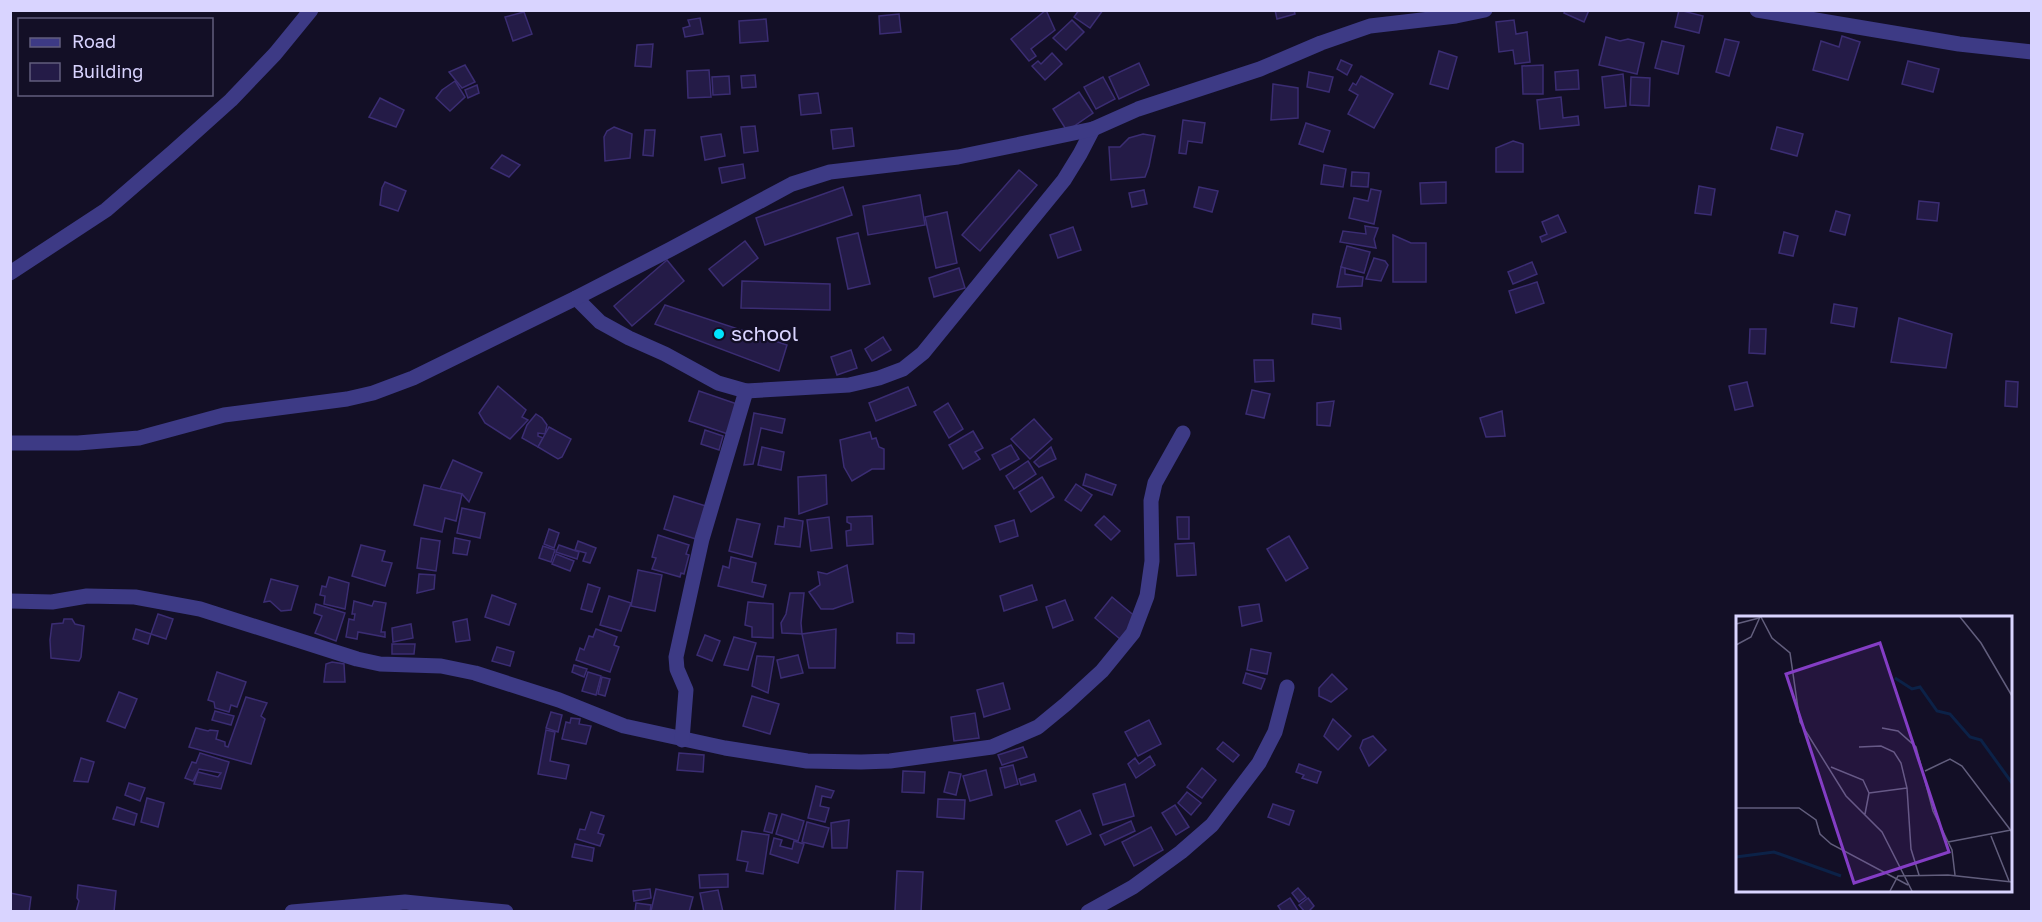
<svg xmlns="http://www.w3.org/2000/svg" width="2042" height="922" viewBox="0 0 2042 922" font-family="'Golos Text',sans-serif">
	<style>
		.building { fill: #241b47; stroke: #3b2d73; stroke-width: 1.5 }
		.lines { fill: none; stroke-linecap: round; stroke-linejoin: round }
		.minor { stroke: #3d3a85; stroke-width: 15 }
		.poi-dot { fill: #00e5ff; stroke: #130f26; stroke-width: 2 }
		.labels { text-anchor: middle; stroke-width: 4.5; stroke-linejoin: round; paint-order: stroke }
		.poi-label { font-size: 21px; fill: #d9d4ff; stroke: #130f26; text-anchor: start }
		.inset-river { fill: none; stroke: #0c2248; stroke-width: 3 }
		.inset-road { fill: none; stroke: #625e7d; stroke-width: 1.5 }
		.view { fill: #843dc5; fill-opacity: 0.15; stroke: #843dc5; stroke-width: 3 }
		.inset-edge { fill: none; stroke: #d9d4ff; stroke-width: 3 }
	</style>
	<rect width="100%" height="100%" fill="#130f26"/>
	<g class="building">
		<path d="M1046,10L1055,30L1031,49L1036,56L1029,61L1011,39Z"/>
		<path d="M1079,10H1103L1090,28L1074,17Z"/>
		<path d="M1275,10H1294L1295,14L1277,19Z"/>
		<path d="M1565,10H1589L1584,22L1564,13Z"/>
		<path d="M1679,10L1703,16L1699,33L1675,27Z"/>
		<path d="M524,12L532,34L513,41L505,17Z"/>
		<path d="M899,14L901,32L880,34L879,16Z"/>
		<path d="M700,18L703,34L685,37L683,28L690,26L688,20Z"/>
		<path d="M766,19L768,41L740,43L739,21Z"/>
		<path d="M1072,20L1084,32L1066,50L1053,38Z"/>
		<path d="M1514,20L1516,34L1527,32L1530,62L1515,64L1513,50L1499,52L1496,22Z"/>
		<path d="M1842,36L1860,42L1848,80L1813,70L1821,41L1839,47Z"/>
		<path d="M1606,37L1620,41L1628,39L1644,43L1637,74L1599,65Z"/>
		<path d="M1725,39L1739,42L1729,76L1716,72Z"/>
		<path d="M1662,41L1684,46L1678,74L1655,68Z"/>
		<path d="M653,44L651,67L635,66L637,45Z"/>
		<path d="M1439,51L1457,57L1448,89L1430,84Z"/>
		<path d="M1052,53L1062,64L1045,80L1032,66L1038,61L1041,64Z"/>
		<path d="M1341,60L1352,65L1347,75L1337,69Z"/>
		<path d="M1908,61L1939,69L1933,92L1902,84Z"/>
		<path d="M1139,63L1149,85L1119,99L1109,77Z"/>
		<path d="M465,65L475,82L462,88L449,72Z"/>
		<path d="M1543,65V94H1523L1522,66Z"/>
		<path d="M709,70L711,97L688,98L687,71Z"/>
		<path d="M1578,70L1579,89L1556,90L1555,72Z"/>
		<path d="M1309,72L1333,77L1329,92L1307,87Z"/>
		<path d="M1623,74L1626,106L1605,108L1602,77Z"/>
		<path d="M755,75L756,87L742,88L741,76Z"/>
		<path d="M729,76L730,94L713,95L712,77Z"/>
		<path d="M1361,76L1393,94L1374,128L1348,114L1358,95L1349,90L1353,83L1356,85Z"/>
		<path d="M1103,77L1115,99L1096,109L1084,87Z"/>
		<path d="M1631,77L1650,78L1649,106L1630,105Z"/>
		<path d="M455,81L465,97L450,111L436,98L442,90Z"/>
		<path d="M1273,84L1298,88V118L1271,120Z"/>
		<path d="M477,85L479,93L468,98L465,90Z"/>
		<path d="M1079,92L1093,113L1067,131L1053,109Z"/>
		<path d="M818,93L821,113L801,115L799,95Z"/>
		<path d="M1561,97L1563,118L1578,116L1579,125L1540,129L1537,100Z"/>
		<path d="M380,98L404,110L396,127L369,117Z"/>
		<path d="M1183,120L1205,123L1202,143L1188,141L1186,154L1179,153Z"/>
		<path d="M1306,123L1330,131L1323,152L1299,144Z"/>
		<path d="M755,126L758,151L744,153L741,127Z"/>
		<path d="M614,127L632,134L630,158L605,161L604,137L607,131Z"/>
		<path d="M1777,127L1803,134L1797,156L1771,149Z"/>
		<path d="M852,128L854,146L833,149L831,130Z"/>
		<path d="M645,130H655L653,156L643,155Z"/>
		<path d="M721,134L725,156L705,160L701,137Z"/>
		<path d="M1143,134L1155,136L1149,166L1145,177L1111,180L1109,147H1120L1129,138Z"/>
		<path d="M1513,141L1523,144V172H1496V148Z"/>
		<path d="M502,155L520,165L509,177L491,168Z"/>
		<path d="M743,164L745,178L722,183L719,168Z"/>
		<path d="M1324,165L1346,169L1343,187L1321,184Z"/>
		<path d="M1019,170L1037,185L980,251L962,235Z"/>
		<path d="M1352,172L1369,173L1368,187L1351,186Z"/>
		<path d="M385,182L406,191L398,211L380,205L382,188Z"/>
		<path d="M1446,182V203L1421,204L1420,183Z"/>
		<path d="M1699,186L1715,189L1711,215L1695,213Z"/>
		<path d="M843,187L852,215L765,245L756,218Z"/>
		<path d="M1199,187L1218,191L1212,212L1194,207Z"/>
		<path d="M1371,189L1381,191L1374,224L1349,218L1354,198L1368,201Z"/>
		<path d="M1144,190L1147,204L1132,207L1129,193Z"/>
		<path d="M920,195L925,225L868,235L863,206Z"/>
		<path d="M1919,201L1939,203L1937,221L1917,219Z"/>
		<path d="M1836,211L1850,215L1845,235L1830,231Z"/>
		<path d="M947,212L957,263L936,268L925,217Z"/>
		<path d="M1558,215L1566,232L1542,242L1540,237L1547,234L1542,222Z"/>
		<path d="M1365,226L1378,228L1374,239L1376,248L1340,242L1343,231L1366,234Z"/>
		<path d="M1073,227L1081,250L1058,258L1050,235Z"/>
		<path d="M1784,232L1798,236L1793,256L1779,253Z"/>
		<path d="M858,233L870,284L848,289L837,238Z"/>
		<path d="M1393,235L1411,243H1426V282H1393Z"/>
		<path d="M745,241L758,258L723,286L709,269Z"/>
		<path d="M1347,246L1370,252L1364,273L1341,267Z"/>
		<path d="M1374,258L1385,261L1388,265L1381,281L1366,279Z"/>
		<path d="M667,260L684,281L632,326L614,306Z"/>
		<path d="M1532,262L1537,274L1513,284L1508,272Z"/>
		<path d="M1341,267L1345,268V274L1363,277L1362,286L1337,287Z"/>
		<path d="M959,268L965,288L934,297L929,278Z"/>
		<path d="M742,281L830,284V310L741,308Z"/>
		<path d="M1537,282L1544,303L1516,313L1509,291Z"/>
		<path d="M1834,304L1857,308L1854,327L1831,323Z"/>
		<path d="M665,305L787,345L779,371L655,324Z"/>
		<path d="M1313,314L1340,318L1341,329L1312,324Z"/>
		<path d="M1899,318L1952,334L1946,368L1891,362Z"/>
		<path d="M1750,329H1766L1765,354L1749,353Z"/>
		<path d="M883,337L891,350L872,361L865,349Z"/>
		<path d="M851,350L857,368L837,375L831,357Z"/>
		<path d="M1254,360H1273L1274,381L1255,382Z"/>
		<path d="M2006,381L2018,382L2017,407L2005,406Z"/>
		<path d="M1747,382L1753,406L1735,410L1729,386Z"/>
		<path d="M498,386L526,410L522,417L528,420L510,439L485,423L479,413Z"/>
		<path d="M908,387L916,405L876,421L869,403Z"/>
		<path d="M1252,390L1270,394L1264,418L1246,414Z"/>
		<path d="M699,391L737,404L728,434L689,421Z"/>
		<path d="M1334,401L1330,426L1317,425V403Z"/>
		<path d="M948,403L963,429L949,438L934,412Z"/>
		<path d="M1502,411L1505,436L1486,437L1480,418Z"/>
		<path d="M754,413L785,419L782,433L761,428L753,464L744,465Z"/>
		<path d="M536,414L542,418L547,425L545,434L538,433V436L543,438L538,447L522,438L527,425Z"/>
		<path d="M1034,419L1052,439L1030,459L1011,439Z"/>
		<path d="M549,427L571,439L562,457L558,459L538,447Z"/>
		<path d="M705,430L723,436L719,450L701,444Z"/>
		<path d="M973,431L983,448L975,452L980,459L963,469L949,445Z"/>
		<path d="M870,432L872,439L876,438L879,447L884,449V469H872L852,481L844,467L840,440Z"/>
		<path d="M1011,445L1019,459L1000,470L992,455Z"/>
		<path d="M762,447L784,452L781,470L758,465Z"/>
		<path d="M1051,447L1056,459L1039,467L1034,462Z"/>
		<path d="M453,460L482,473L469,502L462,494L440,489Z"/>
		<path d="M1028,461L1036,474L1014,489L1006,476Z"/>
		<path d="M1086,474L1116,485L1112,495L1083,485Z"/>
		<path d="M826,475L827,504L799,514L798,477Z"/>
		<path d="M1042,477L1054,497L1031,512L1019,492Z"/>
		<path d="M1076,484L1092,495L1081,511L1065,500Z"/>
		<path d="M424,485L462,494L456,521L445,518L442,532L414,525Z"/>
		<path d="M674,496L709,507L699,540L664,529Z"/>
		<path d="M462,508L485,513L480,538L457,533Z"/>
		<path d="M872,516L873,544L847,546L846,531L851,530V524L847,522V517Z"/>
		<path d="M1104,516L1120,531L1111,540L1095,525Z"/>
		<path d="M829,517L832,548L811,551L807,520Z"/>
		<path d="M1177,517H1189V539H1178Z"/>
		<path d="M785,518L803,521L800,547L775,544L778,526L784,527Z"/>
		<path d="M737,519L760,524L752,557L729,551Z"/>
		<path d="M1014,520L1018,536L1000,542L995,526Z"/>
		<path d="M549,529L559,533L554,548L544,544Z"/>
		<path d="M658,535L689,545L686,554L689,555L684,574L681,573L680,577L652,569L656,558L652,557Z"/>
		<path d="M1289,536L1308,568L1286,581L1267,549Z"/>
		<path d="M421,538L440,541L436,571L417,568Z"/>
		<path d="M455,538L470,541L467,555L453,553Z"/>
		<path d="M578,541L596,548L590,563L583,561L586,553L575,550Z"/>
		<path d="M1194,543L1196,575L1177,576L1175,544Z"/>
		<path d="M361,545L385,551L382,561L392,563L385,586L352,576Z"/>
		<path d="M559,545L579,552L577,559L556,552Z"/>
		<path d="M543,546L555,550L551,562L539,558Z"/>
		<path d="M556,554L574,561L570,571L552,564Z"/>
		<path d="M731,557L756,563L752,582L766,585L763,597L718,586L723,566L729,568Z"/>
		<path d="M847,565L853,602L833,609H821L809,592L820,585L818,572L827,574Z"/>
		<path d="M638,570L662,575L655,611L631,606Z"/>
		<path d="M419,574L435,575L434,589L417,593Z"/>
		<path d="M329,577L349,583L345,609L324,604L325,596L320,595L322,586L326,587Z"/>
		<path d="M271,579L298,586L291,610L281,611L270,601L264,602Z"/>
		<path d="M588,584L600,588L592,612L581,609Z"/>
		<path d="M1032,585L1037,600L1004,611L1000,596Z"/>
		<path d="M790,593H804L801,623L802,634L782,633L781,623L786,614Z"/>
		<path d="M492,595L516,604L509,625L485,617Z"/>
		<path d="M609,596L631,603L621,631L600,625Z"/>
		<path d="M1112,597L1137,618L1120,639L1095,618Z"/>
		<path d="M1065,600L1073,620L1053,628L1046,607Z"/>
		<path d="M354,601L372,606L374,601L386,603L381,632H385V637L358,632L357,639L346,637L349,619L354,620L355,614H352Z"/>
		<path d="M748,602L773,604V638L752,637V627L745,625Z"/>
		<path d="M316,604L345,613L336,641L315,633L322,616L314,613Z"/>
		<path d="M1259,604L1262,621L1242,626L1239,607Z"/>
		<path d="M158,614L173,619L166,639L151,634Z"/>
		<path d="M64,619H72L75,624L84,626L81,657L79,661L51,658L50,640L52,624L63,623Z"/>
		<path d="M467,619L470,640L456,642L453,622Z"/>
		<path d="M411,624L413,638L393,642L392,628Z"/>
		<path d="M136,629L151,634L148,644L133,639Z"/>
		<path d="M596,629L617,637L614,645L619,647L610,672L576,660L580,648L584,650L589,636L593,637Z"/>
		<path d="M836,629L835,668H809L802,634Z"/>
		<path d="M897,633L914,634V643H897Z"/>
		<path d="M705,635L720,641L712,661L697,655Z"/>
		<path d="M734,637L756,643L748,670L724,665Z"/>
		<path d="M392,644H415L414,654H392Z"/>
		<path d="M497,647L514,652L510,666L492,661Z"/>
		<path d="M1251,649L1271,653L1267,674L1247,670Z"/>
		<path d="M798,655L803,673L781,678L777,660Z"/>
		<path d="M757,656L774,657L768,693L752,686Z"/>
		<path d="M332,662L344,664L345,682H324L326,664Z"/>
		<path d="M574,665L587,669L584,677L572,672Z"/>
		<path d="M217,672L246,682L237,707L231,705L229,712L215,708L214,702L208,700Z"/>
		<path d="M588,672L601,676L596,695L582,691Z"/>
		<path d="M1246,673L1265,679L1261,689L1243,683Z"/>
		<path d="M1332,674L1347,689L1331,702L1319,696V688Z"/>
		<path d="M602,677L610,679L605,696L598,694Z"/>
		<path d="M1003,683L1010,709L984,717L977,690Z"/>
		<path d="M119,692L137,699L125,728L107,721Z"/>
		<path d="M752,696L779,704L770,734L743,726Z"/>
		<path d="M246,697L267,703L261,716L265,719L251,764L189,747L196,728L208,731L210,730L218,731L216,739L225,742V746L228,747Z"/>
		<path d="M215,711L234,716L231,725L212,720Z"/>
		<path d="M551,712L562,715L558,732L546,728Z"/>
		<path d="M975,713L979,738L954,741L951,717Z"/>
		<path d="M571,718L580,719L579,724L591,726L586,744L562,739L566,722L570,723Z"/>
		<path d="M1333,719L1351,736L1338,750L1324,736Z"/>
		<path d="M1149,720L1161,744L1138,756L1125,732Z"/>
		<path d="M546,730L555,732L550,761L569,765L566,779L538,774Z"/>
		<path d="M1373,736L1386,750L1369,766L1360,748L1363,740Z"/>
		<path d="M1223,742L1239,755L1233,762L1217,749Z"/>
		<path d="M1023,747L1027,757L1002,765L998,755Z"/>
		<path d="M200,753L229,762L221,789L194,784L198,772L218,777L221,773L199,769L193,781L185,778L192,762L196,763Z"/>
		<path d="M679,753L704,755L703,772L677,770Z"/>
		<path d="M1150,756L1155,765L1136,778L1128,764L1135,758L1139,764Z"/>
		<path d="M81,758L94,762L88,782L74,781Z"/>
		<path d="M1299,764L1321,772L1317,783L1302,778L1304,775L1296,772Z"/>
		<path d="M1013,765L1018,784L1005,788L1000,768Z"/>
		<path d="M1202,768L1216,780L1202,798L1187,787Z"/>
		<path d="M986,770L992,795L970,801L963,776Z"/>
		<path d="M903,771L925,772L924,793L902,792Z"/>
		<path d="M949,772L961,774L956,795L944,792Z"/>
		<path d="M1034,774L1036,781L1021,785L1019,779Z"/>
		<path d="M129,783L145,788L140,801L125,795Z"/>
		<path d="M1125,784L1134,816L1103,825L1093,794Z"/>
		<path d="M816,786L834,791L831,798L822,796L820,806L829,808L825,822L808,818Z"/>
		<path d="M1187,792L1201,803L1191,815L1178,803Z"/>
		<path d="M147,798L164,803L158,827L141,822Z"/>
		<path d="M938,799L965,800L964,819L937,817Z"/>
		<path d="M1273,804L1294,811L1289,825L1268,817Z"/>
		<path d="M1175,805L1189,827L1176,835L1162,813Z"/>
		<path d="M117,807L137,814L134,825L113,819Z"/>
		<path d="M1080,810L1091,834L1067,845L1056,821Z"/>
		<path d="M591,812L604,816L598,833L604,835L600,846L577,839L580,829L585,830Z"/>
		<path d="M769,813L777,815L772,833L764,831Z"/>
		<path d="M782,814L804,821L798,841L776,834Z"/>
		<path d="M849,820L847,848H832L831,823Z"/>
		<path d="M1131,821L1135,831L1105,845L1100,835Z"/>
		<path d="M807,822L829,828L823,847L802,842Z"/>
		<path d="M1151,827L1163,850L1134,866L1122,842Z"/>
		<path d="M742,831L769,835L763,874L746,871L748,862L737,860Z"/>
		<path d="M774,838L782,840L780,846L792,849L794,841L804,844L798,863L770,854Z"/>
		<path d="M575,844L594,848L592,861L572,857Z"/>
		<path d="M897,871L923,872L921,912L895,911Z"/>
		<path d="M728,874V887L700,888L699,875Z"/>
		<path d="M78,885L116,891L114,912H76L79,901L77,898Z"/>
		<path d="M1298,888L1306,897L1299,902L1292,893Z"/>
		<path d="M650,889L651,898L634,901L633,891Z"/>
		<path d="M656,889L693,897L689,912L651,911Z"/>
		<path d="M718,890L723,912H704L700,893Z"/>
		<path d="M10,893L31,897L29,912H10Z"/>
		<path d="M1290,898L1299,912H1282L1278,906Z"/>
		<path d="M1308,898L1314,906L1308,912H1305L1299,905Z"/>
		<path d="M636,903L651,905L650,912H635Z"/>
	</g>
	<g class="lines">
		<g class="minor">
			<path d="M1757,10L1959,44L2032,52"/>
			<path d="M10,273L106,210L173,152L231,100L275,54L311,10"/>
			<path d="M576,298L600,322L629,338L665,354L718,383L746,391L849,385L879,378L903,369L923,353L1064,180L1080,154L1093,129"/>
			<path d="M10,443H78L139,438L224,415L347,399L373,393L413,378L576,298L671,249L792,184L830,172L958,157L1093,129L1138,109L1260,69L1321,43L1370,26L1456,16L1485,10"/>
			<path d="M10,601L52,602L87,596L135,597L200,609L357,659L380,664L441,666L475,673L559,700L624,726L725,748L807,761L861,762L890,761L992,747L1038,727L1066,704L1102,671L1133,633L1147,596L1152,561L1151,501L1155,483L1183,433"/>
			<path d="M682,740L686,690L677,669L676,657L702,539L746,391"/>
			<path d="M292,912L405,902L506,912"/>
			<path d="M1088,912L1133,887L1181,852L1212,825L1259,763L1275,732L1287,687"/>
		</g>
	</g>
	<circle class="poi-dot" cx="719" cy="334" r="6"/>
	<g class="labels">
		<g class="poi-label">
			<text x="731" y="341">school</text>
		</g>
	</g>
	<g transform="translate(1736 616)">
		<rect width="276" height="276" fill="#130f26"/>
		<path class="inset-river" d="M159,62L176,73L184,71L201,95L214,98L234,121L245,124L276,167M0,241L38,236L105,260"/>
		<path class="inset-road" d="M25,1L36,22L54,37L64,106L110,180L146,216L176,275M224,1L245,27L276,80M0,8L23,2M0,29L15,21L24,1M146,112L162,115L180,131L197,195L216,234L219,259M123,131L145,130L158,136L165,147L171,172L175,233L183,259M95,151L127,164L133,177L129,198M189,155L214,143L226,150L276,216M133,177L171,172M0,192H63L80,204L84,218L95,228L172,269M255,220L273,265M212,226L275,214M154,275L162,260L212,259L276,266"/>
		<path class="view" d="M144,27L213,236L118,267L50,58Z"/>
		<rect width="276" height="276" class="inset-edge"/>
	</g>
	<rect width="2042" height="922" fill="none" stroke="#d9d4ff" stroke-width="24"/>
	<rect x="18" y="18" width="195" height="78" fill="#130f26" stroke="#625e7d" stroke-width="1.5"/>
	<rect x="30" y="38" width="30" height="9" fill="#3d3a85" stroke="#625e7d" stroke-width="1.5"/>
	<text x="72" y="48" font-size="18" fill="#d9d4ff">Road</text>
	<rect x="30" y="63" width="30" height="18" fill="#241b47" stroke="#625e7d" stroke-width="1.5"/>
	<text x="72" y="78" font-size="18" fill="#d9d4ff">Building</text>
</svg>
